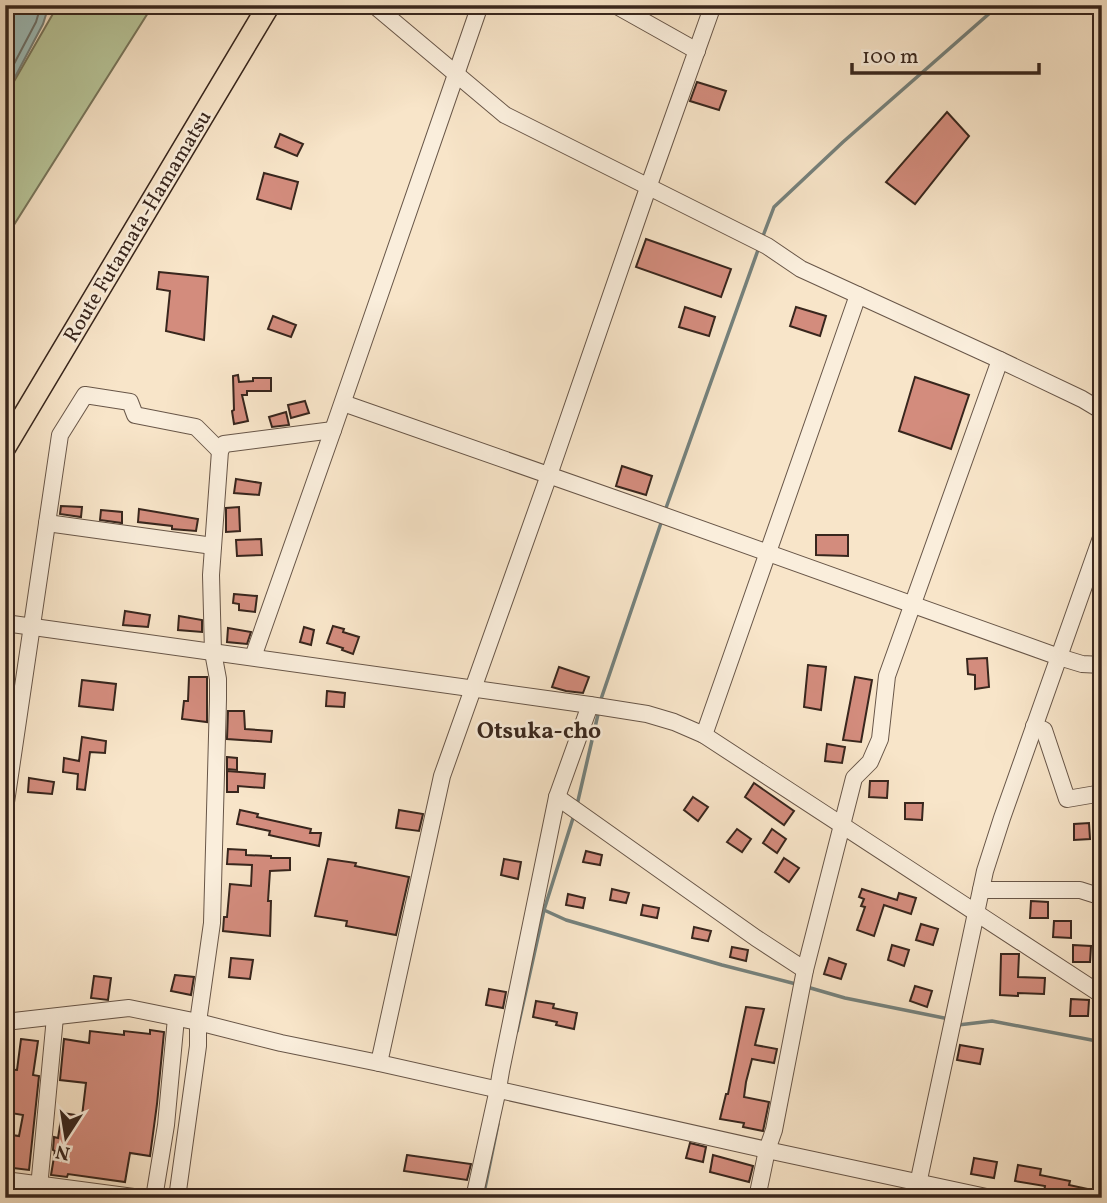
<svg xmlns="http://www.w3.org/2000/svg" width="1107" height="1203" viewBox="0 0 1107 1203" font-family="Vollkorn,serif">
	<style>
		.green { fill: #b8c69a; stroke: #78765c; stroke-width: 2 }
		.water { fill: #9ebebb; stroke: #75817c; stroke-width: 2 }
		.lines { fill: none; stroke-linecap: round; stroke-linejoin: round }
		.shore { stroke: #6b726c; stroke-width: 2 }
		.stream { stroke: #75817c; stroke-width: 3.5 }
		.building { fill: #d38c7d; stroke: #38261d; stroke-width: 2 }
		.minor-casing { stroke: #685648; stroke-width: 18 }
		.major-casing { stroke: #38261d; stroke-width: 24 }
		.minor { stroke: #faeedc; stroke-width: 16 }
		.major { stroke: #f8e5c9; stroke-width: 21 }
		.labels { text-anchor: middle; stroke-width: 5; stroke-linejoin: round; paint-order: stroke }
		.street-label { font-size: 21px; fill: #38261d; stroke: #faeedc }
		.neighbourhood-label { font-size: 23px; font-weight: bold; fill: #38261d; stroke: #faeedc }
	</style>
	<rect width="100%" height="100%" fill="#f8e5c9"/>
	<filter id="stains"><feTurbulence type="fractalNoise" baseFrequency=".00286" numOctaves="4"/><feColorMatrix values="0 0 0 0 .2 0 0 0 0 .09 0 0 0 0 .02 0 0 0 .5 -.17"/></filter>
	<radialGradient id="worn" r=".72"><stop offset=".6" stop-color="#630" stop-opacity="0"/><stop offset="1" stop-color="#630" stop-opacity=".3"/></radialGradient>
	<path class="green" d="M58,5H153L5,239V97Z"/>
	<path class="water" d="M5,5H49L43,24L5,96Z"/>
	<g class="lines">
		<path class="shore" d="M5,81L36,22L41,5"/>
		<g class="stream">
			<path d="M763,236L774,207L843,142L999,5"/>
			<path d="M666,508L758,250"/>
			<path d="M600,702L661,523"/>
			<path d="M577,805L599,710"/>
			<path d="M544,910L566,920L722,965L796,984"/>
			<path d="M807,987L845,998L949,1019"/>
			<path d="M956,1023L958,1025L992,1021L1102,1042"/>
			<path d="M517,1031L544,910L574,815"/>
			<path d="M483,1198L498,1124"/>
		</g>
	</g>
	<g class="building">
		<path d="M697,82L726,91L719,110L690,101Z"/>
		<path d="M947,112L969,136L915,204L886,182Z"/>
		<path d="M280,134L303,144L297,156L275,147Z"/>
		<path d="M264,173L298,182L291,209L257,199Z"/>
		<path d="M646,239L731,269L721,297L636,267Z"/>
		<path d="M159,272L208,277L204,340L166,331L170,291L157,289Z"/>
		<path d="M685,307L715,317L709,336L679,327Z"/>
		<path d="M796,307L826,316L820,336L790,326Z"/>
		<path d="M273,316L296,325L291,337L268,329Z"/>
		<path d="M238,375L239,382L253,381V378H271V391H247V395H242L248,421L234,424L232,411L234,410L233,376Z"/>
		<path d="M915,377L969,395L951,449L899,431Z"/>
		<path d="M305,401L309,413L291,418L288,405Z"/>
		<path d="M286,412L289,425L272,427L269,417Z"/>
		<path d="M622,466L652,476L646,495L616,486Z"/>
		<path d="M236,479L261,483L259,495L234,493Z"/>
		<path d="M61,506L82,507L81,517L60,514Z"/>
		<path d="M239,507L240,531L226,532V508Z"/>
		<path d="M139,509L198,519L196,531L172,529V526L138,522Z"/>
		<path d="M101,510L122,512V523L100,520Z"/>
		<path d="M816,535H848V556L816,555Z"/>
		<path d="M261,539L262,555L237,556L236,540Z"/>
		<path d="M234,594L257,596L255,612L239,610V604L233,603Z"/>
		<path d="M125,611L150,615L148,627L123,625Z"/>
		<path d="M179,616L202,620V632L178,630Z"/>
		<path d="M333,626L344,629L343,632L359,637L353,654L342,650L343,648L327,643Z"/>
		<path d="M304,627L314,630L311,645L300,642Z"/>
		<path d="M228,628L251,632L247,644L227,642Z"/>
		<path d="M987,658L989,687L975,689V675L968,674L967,659Z"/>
		<path d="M808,665L826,667L821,710L804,707Z"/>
		<path d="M559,667L589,677L583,693L566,691L552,687Z"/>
		<path d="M189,677H207V722L182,719L184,701H188Z"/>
		<path d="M855,677L872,680L861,742L843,740Z"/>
		<path d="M82,680L116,684L113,710L79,706Z"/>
		<path d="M327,691L345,693L344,707L326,706Z"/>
		<path d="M228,711H244L245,729L272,731L271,742L227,739Z"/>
		<path d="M82,737L106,741L105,753L90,752L85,790L77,789L78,774L63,772L64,758L79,761Z"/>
		<path d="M827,744L845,747L842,763L825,761Z"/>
		<path d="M227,757L237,758V770L227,769Z"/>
		<path d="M227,771L265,774L264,788L238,786V792H227Z"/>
		<path d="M29,778L54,782L52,794L28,792Z"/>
		<path d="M870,781H888L887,798L869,797Z"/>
		<path d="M754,783L794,811L784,825L745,797Z"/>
		<path d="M693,797L708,807L698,821L684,810Z"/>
		<path d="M905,803H923L922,820L905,819Z"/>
		<path d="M240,810L258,814L257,817L311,829L310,833H321L319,846L269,835L270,831L237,824Z"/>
		<path d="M399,810L423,814L419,831L396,828Z"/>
		<path d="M1089,823L1090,839L1074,840V824Z"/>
		<path d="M737,829L751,839L742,852L727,842Z"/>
		<path d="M772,829L786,839L777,853L763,843Z"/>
		<path d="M228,849L246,850V855L271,856V858H290V870L270,871L268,901H271L270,936L223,931L224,917H227L230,884L251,886L252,865L227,864Z"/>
		<path d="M586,851L602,855L600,865L583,862Z"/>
		<path d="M784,858L799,868L789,882L775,872Z"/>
		<path d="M328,859L356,863L355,866L409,877L396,935L346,926L347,921L315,916Z"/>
		<path d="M504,859L521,862L518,879L501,875Z"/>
		<path d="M612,889L629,893L626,903L610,900Z"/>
		<path d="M862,889L897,900L899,893L916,898L911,914L884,905L874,936L857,930L865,907L861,906L864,899L859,897Z"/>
		<path d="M568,894L585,898L583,908L566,905Z"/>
		<path d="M1031,901L1048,902V918H1030Z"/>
		<path d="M643,905L659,908L657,918L641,915Z"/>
		<path d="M1054,921H1071V938L1053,937Z"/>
		<path d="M921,924L938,929L933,945L916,940Z"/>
		<path d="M694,927L711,931L708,941L692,938Z"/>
		<path d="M892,945L909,950L904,966L888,960Z"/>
		<path d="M1073,945L1091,946L1090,962H1073Z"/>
		<path d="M732,947L748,950L746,961L730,957Z"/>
		<path d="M1001,954H1019L1018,977L1045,978L1044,994L1018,993V996L1000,995Z"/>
		<path d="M231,958L253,960L250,979L229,977Z"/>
		<path d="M829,958L846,964L841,979L824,974Z"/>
		<path d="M175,975L194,977L191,995L171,991Z"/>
		<path d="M94,976L111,978L108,1000L91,998Z"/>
		<path d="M915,986L932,991L927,1007L910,1001Z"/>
		<path d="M489,989L506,992L503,1008L486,1005Z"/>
		<path d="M1071,999L1089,1000L1088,1016H1070Z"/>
		<path d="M536,1001L554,1004L553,1008L577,1013L574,1029L556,1025L557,1022L533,1017Z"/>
		<path d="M746,1007L764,1009L755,1045L777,1049L774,1063L752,1059L746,1082L744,1097L769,1102L763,1131L743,1127L744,1123L720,1119L726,1094H728Z"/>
		<path d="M150,1030L164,1032L157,1104L150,1156L130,1153L125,1182L68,1174L67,1177L51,1175L55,1151L53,1150L54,1137L58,1138L62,1113L82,1116L86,1083L60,1080L64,1039L89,1043L90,1031L124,1035V1031L150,1034Z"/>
		<path d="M21,1039L38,1041L33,1075L39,1076L29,1170L5,1167V1134L19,1136L23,1115L5,1112V1069L17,1070Z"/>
		<path d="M960,1045L983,1049L980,1064L957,1060Z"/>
		<path d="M690,1143L706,1147L703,1162L686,1158Z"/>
		<path d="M407,1155L471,1164L467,1180L404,1171Z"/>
		<path d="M713,1155L753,1166L749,1182L710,1172Z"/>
		<path d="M974,1158L997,1162L994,1178L971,1174Z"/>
		<path d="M1018,1165L1041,1169L1040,1175L1070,1181L1069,1185L1102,1192V1198H1076L1044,1192L1045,1186L1015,1181Z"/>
	</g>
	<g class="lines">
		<defs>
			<g id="minor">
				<path d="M374,5L505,115L767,246L801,269L1000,360L1082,399L1102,411"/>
				<path d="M615,5L697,51"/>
				<path d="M343,403L648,510L1059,657L1082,664L1102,665"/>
				<path d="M47,523L213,546"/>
				<path d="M5,623L590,705L647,714L674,722L704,735L1102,995"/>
				<path d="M253,657L333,430L480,5"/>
				<path d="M1034,726L1044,730L1067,799L1102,793"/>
				<path d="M704,735L858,295"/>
				<path d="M557,797L756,938L805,970"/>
				<path d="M5,809L60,435L85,395L130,402L135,415L196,427L220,451"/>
				<path d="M981,890H1080L1102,897"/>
				<path d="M5,1022L129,1008L198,1022L281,1043L379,1063L767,1150L991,1198"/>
				<path d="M379,1063L442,776L549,475L649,185L713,5"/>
				<path d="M5,1180L141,1198"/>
				<path d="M38,1198L55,1017"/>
				<path d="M154,1198L166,1125L176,1018"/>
				<path d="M177,1198L198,1046V1022L212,923L218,699V679L213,652L211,575L220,451L224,444L333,430"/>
				<path d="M474,1198L498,1089L501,1071L557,797L590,705"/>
				<path d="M757,1198L767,1150L774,1130L805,970L854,778L870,762L880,739L887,676L1000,360"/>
				<path d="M915,1198L985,871L1002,818L1102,535"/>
			</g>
			<path id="major" d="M5,447L269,5"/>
		</defs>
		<use href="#minor" class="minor-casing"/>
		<use href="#major" class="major-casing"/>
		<use href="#minor" class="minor"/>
		<use href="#major" class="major"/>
	</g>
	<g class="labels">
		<g class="street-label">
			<text transform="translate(137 226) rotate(-59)" y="7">Route Futamata-Hamamatsu</text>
		</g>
		<g class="neighbourhood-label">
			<text x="539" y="738">Otsuka-cho</text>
		</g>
	</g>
	<rect width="1107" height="1203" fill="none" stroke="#f8e5c9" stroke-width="28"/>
	<rect x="7" y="7" width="1093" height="1189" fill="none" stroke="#38261d" stroke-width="3.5"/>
	<rect x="14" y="14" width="1079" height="1175" fill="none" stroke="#38261d" stroke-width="2"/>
	<g transform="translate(66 1137) rotate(192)" stroke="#faeedc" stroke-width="5" paint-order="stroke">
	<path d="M0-5L12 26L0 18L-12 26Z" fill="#38261d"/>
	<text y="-10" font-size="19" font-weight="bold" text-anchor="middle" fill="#38261d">N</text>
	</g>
	<path d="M852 63v10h187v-10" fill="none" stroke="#38261d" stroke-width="3.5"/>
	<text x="862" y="63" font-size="21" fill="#38261d" stroke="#faeedc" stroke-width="5" paint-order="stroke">100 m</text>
	<rect width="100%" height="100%" filter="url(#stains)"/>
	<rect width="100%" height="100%" fill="url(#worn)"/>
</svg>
